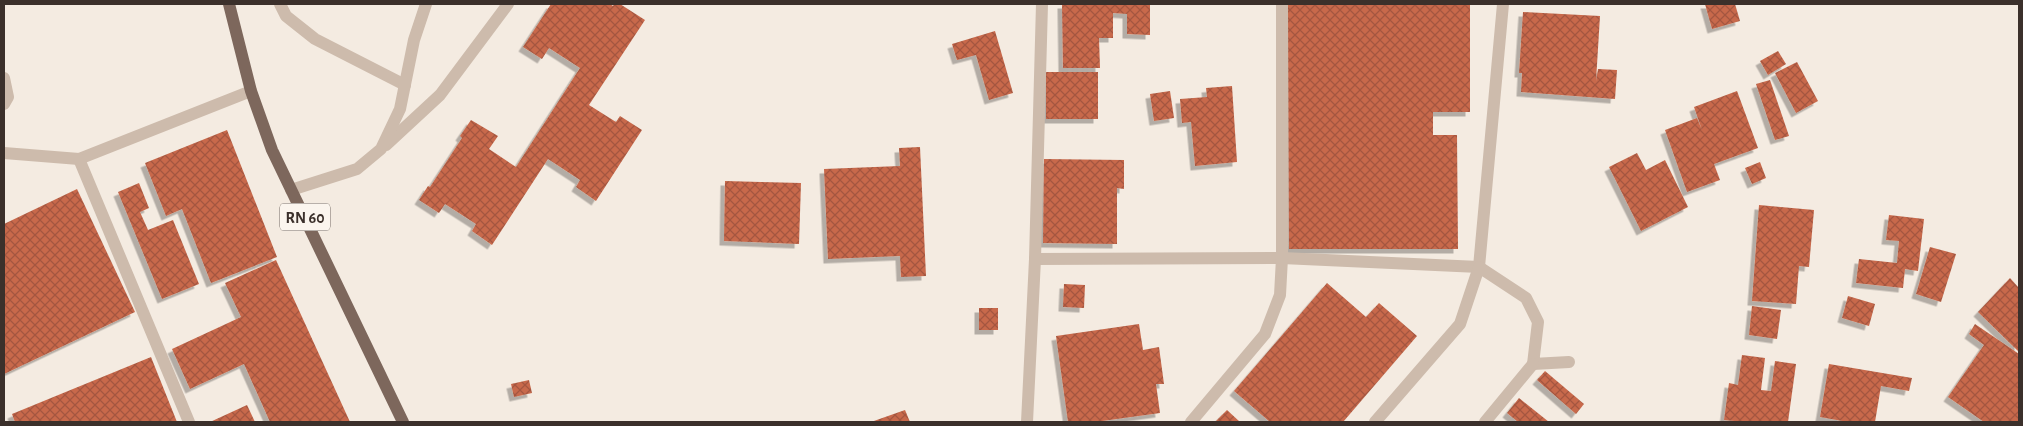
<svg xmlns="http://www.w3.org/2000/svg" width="2023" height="426" viewBox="0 0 2023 426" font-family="'Alegreya Sans',sans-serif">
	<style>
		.building { fill: url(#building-cross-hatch); filter: url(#shadow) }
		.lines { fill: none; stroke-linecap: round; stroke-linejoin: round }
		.minor { stroke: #cdbbac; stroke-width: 12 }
		.major { stroke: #7d675c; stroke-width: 12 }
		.labels { text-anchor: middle; stroke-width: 4.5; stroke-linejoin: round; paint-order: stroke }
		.shield { fill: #fbf5ee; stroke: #756b66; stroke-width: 1 }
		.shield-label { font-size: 16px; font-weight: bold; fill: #3b302b }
	</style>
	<defs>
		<pattern id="building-cross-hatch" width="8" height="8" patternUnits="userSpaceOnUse" patternTransform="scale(1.25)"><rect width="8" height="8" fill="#c8694b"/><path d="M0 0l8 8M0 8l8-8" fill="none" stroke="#a4573f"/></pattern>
		<filter id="shadow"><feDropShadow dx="-4.5" dy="4.5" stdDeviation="0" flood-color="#0004"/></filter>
	</defs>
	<rect width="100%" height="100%" fill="#f4ebe1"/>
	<g class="building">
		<path d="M551,4H610L613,6L614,4H620L645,20L589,105L616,122L620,116L642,130L596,201L576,187L580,180L548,159L492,245L472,231L476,224L445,204L439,213L419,200L428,186L430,187L462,138L460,136L471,120L498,136L489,149L516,167L580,68L549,48L542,59L523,47Z"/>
		<path d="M1062,4H1150V35L1127,34V14L1113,13V38H1099L1100,68H1063Z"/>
		<path d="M1288,4H1470V112H1433V135H1457L1458,249H1289Z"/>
		<path d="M1705,4H1735L1740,21L1712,29Z"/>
		<path d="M1523,12L1600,16L1596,81L1598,69L1617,70L1615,99L1521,92L1522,73H1519Z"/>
		<path d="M995,31L1013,93L989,100L976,55L957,60L952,44Z"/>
		<path d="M1778,51L1786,64L1768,75L1760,61Z"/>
		<path d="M1797,62L1818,101L1796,113L1775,73Z"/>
		<rect x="1046" y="72" width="52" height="47"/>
		<path d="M1770,80L1789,136L1775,140L1756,84Z"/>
		<path d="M1232,86L1237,162L1195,166L1191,122L1182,123L1180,99L1207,97L1206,88Z"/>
		<path d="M1170,91L1174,118L1154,121L1150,94Z"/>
		<path d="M1737,91L1758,148L1714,164L1720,180L1687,192L1665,130L1697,118L1702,130L1694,107Z"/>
		<path d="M227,130L277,257L211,283L182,209L166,216L145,163Z"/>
		<path d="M920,147L926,276L901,277L900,256L828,259L824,169L900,166L899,148Z"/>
		<path d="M1637,153L1646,170L1665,160L1688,207L1641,231L1609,167Z"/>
		<path d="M1044,159L1124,160V189L1117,188V244L1043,243Z"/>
		<path d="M1760,162L1766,178L1752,184L1745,168Z"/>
		<path d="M725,181L801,183L799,244L724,241Z"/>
		<path d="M139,183L149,208L140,212L148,230L173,220L199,284L162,299L118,192Z"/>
		<path d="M77,189L135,312L4,374V224Z"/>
		<path d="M1759,205L1814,210L1809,267L1799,266L1796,304L1752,301Z"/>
		<path d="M1889,215L1924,219L1918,271L1905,269L1903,288L1856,283L1859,259L1897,263L1899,241L1886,240Z"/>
		<path d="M1930,247L1956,254L1941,302L1916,294Z"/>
		<path d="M276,260L350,422H270L244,364L190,389L172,349L241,317L225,283Z"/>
		<path d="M2010,278L2019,288V352L1978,312Z"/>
		<path d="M1327,283L1366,317L1379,303L1417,336L1343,422H1270L1234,391Z"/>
		<path d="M1064,284L1085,285L1084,308L1063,307Z"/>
		<path d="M1848,296L1875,304L1869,326L1842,318Z"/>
		<path d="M1752,306L1781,310L1777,339L1749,335Z"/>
		<rect x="979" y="308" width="19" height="22"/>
		<path d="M1139,324L1143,350L1159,347L1164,384H1156L1160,413L1095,422H1068L1056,336Z"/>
		<path d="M1975,324L2019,354V422H1984L1948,397L1984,345L1969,334Z"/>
		<path d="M1742,355L1765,358L1761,390L1771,391L1775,361L1796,364L1788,422H1745L1724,420L1729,383L1738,385Z"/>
		<path d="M151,357L177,422H15L12,414Z"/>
		<path d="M1829,364L1912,378L1909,391L1881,386L1875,422H1848L1820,417Z"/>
		<path d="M1545,371L1584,404L1576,414L1537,380Z"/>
		<path d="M529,380L532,393L514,397L511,384Z"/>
		<path d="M1519,398L1549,422H1518L1507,413Z"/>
		<path d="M247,405L255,422H210Z"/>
		<path d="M905,410L910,422H871Z"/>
		<path d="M1227,410L1240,422H1215Z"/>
	</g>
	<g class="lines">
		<g class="minor">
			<path d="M280,4L286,16L315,39L405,85"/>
			<path d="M4,78L8,97L4,104"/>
			<path d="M386,145L440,95L508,4"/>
			<path d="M4,153L79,159L251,91"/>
			<path d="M79,159L189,422"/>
			<path d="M291,190L357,169L381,149L400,109L414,40L426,4"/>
			<path d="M1035,259L1282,258L1479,267L1503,4"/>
			<path d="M1027,422L1035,259L1042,4"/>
			<path d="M1191,422L1265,334L1280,295L1282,258V4"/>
			<path d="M1375,422L1460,324L1479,267L1526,298L1538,322L1533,364L1569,362"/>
			<path d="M1485,422L1533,364"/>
		</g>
		<path class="major" d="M229,4L251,91L272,150L403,422"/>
	</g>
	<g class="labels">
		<rect class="shield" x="280" y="203.5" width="50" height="27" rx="4"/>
		<g class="shield-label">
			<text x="305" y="223">RN 60</text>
		</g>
	</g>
	<rect width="2023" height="426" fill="none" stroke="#3b302b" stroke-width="10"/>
</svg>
